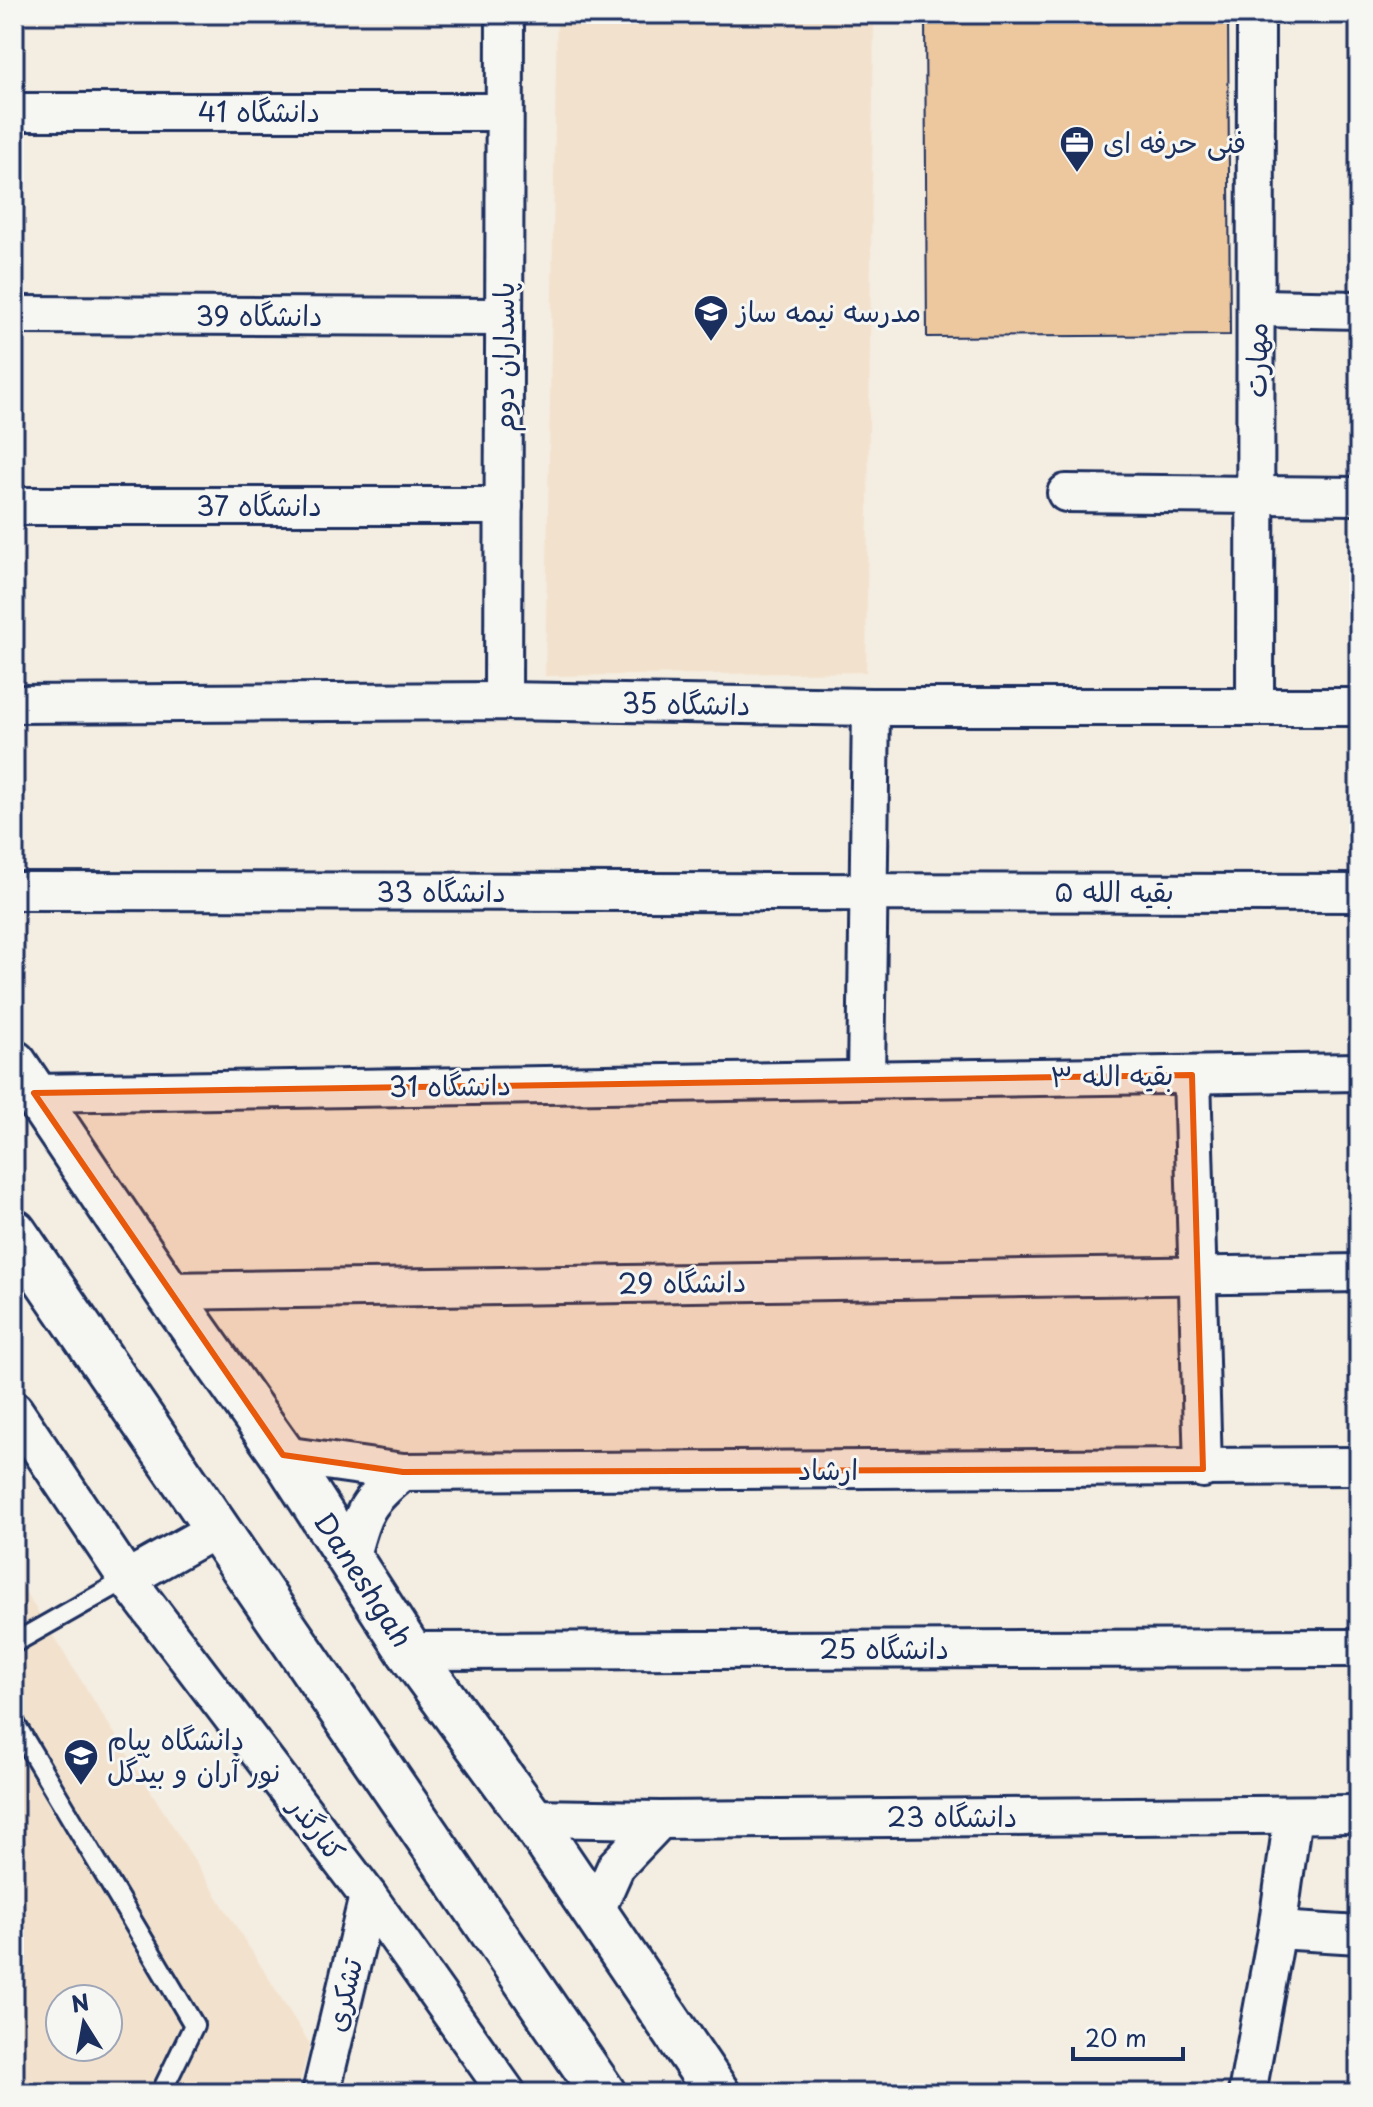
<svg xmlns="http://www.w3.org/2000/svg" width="1373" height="2107" viewBox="0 0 1373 2107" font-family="'Playpen Sans','Playpen Sans Arabic',sans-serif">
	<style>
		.built { fill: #f2e2cd; fill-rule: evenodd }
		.building { fill: #edc89e; stroke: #1b2f5e; stroke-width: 2 }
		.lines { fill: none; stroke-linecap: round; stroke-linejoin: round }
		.service-casing { stroke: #1b2f5e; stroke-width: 24 }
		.minor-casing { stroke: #1b2f5e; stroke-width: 42 }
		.primary-casing { stroke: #1b2f5e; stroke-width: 50 }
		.service { stroke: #f6f6f2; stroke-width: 18 }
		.minor { stroke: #f6f6f2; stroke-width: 36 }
		.primary { stroke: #f6f6f2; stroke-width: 44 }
		.marked { fill: #e8590c; fill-opacity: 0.2; stroke: #e8590c; stroke-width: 6; stroke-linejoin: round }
		.labels { text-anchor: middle; stroke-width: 6; stroke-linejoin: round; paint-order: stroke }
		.street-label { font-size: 28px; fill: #1b2f5e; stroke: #f6f6f2 }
		.poi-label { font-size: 28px; fill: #1b2f5e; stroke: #f6f6f2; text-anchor: start }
	</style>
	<rect width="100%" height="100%" fill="#f4ede1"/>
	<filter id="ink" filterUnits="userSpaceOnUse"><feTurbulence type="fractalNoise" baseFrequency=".0125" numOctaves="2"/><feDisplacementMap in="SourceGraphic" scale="16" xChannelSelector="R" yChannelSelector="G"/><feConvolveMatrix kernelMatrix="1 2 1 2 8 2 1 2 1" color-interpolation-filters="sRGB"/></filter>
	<g filter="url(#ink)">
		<g class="built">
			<path d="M557,14H874L866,672L545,676Z"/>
			<path d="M14,1574L310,2044L297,2093H14ZM60,1999H108V2047H60Z"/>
		</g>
		<path class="building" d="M925,14H1228L1230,335L927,337Z"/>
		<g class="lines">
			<defs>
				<g id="service">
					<path d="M14,1643L127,1579"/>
					<path d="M14,1722L194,2025L161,2093"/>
				</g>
				<g id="minor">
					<path d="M14,112H504"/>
					<path d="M1257,308L1359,310"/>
					<path d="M14,315L504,317"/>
					<path d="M1066,493L1359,496"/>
					<path d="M14,506H504"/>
					<path d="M503,701L505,14"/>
					<path d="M14,704L503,701L871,707H1359"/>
					<path d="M1255,707L1256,14"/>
					<path d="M14,891L1359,893"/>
					<path d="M1192,1075L1203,1469"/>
					<path d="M866,1080L871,707"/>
					<path d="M34,1093L1359,1072"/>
					<path d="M167,1291L1359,1273"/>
					<path d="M14,1410L127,1579L368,1896L507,2093"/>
					<path d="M283,1455L403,1472L1359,1466"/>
					<path d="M350,1559C363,1513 364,1503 403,1472"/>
					<path d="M127,1579L216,1529"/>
					<path d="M409,1651L1359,1648"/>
					<path d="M531,1818L660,1820L1359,1814"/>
					<path d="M595,1913L616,1866L660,1820"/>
					<path d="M1277,1930L1359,1935"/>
					<path d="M321,2093L368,1896"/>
					<path d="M1247,2093L1277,1930L1293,1815"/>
				</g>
				<g id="primary">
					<path d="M14,1063L167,1291L283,1455L409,1651L531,1818L717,2093"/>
					<path d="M14,1232L603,2093"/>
				</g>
			</defs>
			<use href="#service" class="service-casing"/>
			<use href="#minor" class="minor-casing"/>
			<use href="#primary" class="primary-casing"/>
			<use href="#service" class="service"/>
			<use href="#minor" class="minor"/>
			<use href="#primary" class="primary"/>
		</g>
	</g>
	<path class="marked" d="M1192,1075L1203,1469L403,1472L283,1455L34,1093Z"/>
	<defs>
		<symbol id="office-pin" viewBox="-11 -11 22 30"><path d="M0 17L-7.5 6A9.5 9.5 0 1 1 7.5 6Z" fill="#1b2f5e" stroke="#f6f6f2"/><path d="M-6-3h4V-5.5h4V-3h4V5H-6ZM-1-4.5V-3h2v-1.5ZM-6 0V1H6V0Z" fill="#fff"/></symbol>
		<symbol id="school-pin" viewBox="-11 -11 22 30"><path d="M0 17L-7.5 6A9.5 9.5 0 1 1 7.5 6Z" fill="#1b2f5e" stroke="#f6f6f2"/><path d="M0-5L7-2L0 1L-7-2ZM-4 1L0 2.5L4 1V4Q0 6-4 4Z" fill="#fff"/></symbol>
		<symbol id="university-pin" viewBox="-11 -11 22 30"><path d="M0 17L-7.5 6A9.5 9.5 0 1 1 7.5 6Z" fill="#1b2f5e" stroke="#f6f6f2"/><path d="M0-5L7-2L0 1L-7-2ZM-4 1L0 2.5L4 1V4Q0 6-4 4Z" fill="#fff"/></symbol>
	</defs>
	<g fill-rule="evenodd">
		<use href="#office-pin" x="1057" y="123" width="40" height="54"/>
		<use href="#school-pin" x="691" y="292" width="40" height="54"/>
		<use href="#university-pin" x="61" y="1736" width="40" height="54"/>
	</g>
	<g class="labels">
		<g class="street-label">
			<text x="259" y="122">دانشگاه 41</text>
			<text x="259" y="326">دانشگاه 39</text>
			<text transform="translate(504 357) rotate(-90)" y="10">پاسداران دوم</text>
			<text transform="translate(1257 360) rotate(-89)" y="10">مهارت</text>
			<text x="259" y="516">دانشگاه 37</text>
			<text transform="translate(686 704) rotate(1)" y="10">دانشگاه 35</text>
			<text x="441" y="902">دانشگاه 33</text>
			<text x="1114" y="902">بقیه الله ۵</text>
			<text transform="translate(1112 1076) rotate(-1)" y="10">بقیه الله ۳</text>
			<text transform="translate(450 1086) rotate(-1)" y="10">دانشگاه 31</text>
			<text transform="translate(682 1283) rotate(-1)" y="10">دانشگاه 29</text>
			<text x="828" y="1480">ارشاد</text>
			<text transform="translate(363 1580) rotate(57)" y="10">Daneshgah</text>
			<text x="884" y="1659">دانشگاه 25</text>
			<text x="952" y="1827">دانشگاه 23</text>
			<text transform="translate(317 1829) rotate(53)" y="10">کنارگذر</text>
			<text transform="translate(344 1995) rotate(-76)" y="10">تشکری</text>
		</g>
		<g class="poi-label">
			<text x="1103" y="153">فنی حرفه ای</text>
			<text x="737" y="322">مدرسه نیمه ساز</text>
			<text x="107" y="1750">دانشگاه پیام<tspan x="107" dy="32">نور آران و بیدگل</tspan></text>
		</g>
	</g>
	<rect width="1373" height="2107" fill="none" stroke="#f6f6f2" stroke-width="48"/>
	<rect x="24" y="24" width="1325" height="2059" fill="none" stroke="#1b2f5e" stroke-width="3" filter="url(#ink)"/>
	<g transform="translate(84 2023) rotate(349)"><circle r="38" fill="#f6f6f2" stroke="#9ea6b7" stroke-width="2"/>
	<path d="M0-6L14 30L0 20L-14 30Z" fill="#1b2f5e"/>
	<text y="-12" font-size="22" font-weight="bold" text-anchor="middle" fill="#1b2f5e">N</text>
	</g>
	<path d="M1073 2047v12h110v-12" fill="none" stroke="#1b2f5e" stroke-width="4"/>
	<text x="1085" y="2047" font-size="24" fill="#1b2f5e" stroke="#f6f6f2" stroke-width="6" paint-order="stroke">20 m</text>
</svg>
